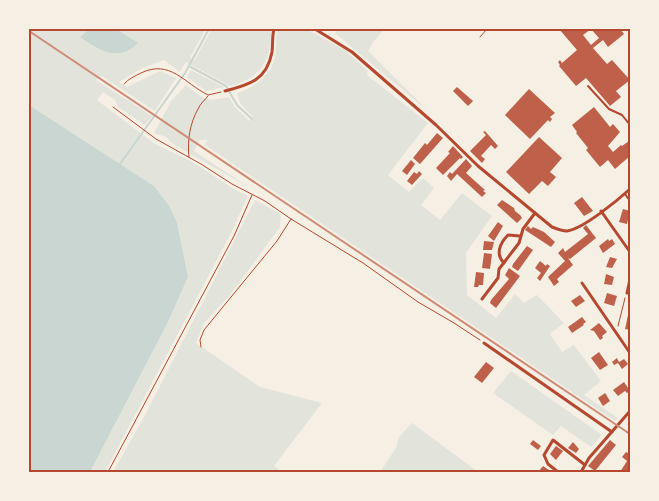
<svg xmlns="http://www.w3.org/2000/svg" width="659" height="501" viewBox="0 0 659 501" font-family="'Titillium Web',sans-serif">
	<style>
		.green { fill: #e2e4dc }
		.water { fill: #c9d6d2 }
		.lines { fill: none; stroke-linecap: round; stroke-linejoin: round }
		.stream { stroke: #c9d6d2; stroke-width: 2 }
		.building { fill: #bf614a }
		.path { stroke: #b5482f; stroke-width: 1 }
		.service { stroke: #b5482f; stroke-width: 2 }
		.minor { stroke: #b5482f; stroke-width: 3 }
		.rail { stroke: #cf8b77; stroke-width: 2 }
		.neatline { fill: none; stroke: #b5482f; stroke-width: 2 }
	</style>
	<rect width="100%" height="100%" fill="#f6efe4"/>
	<g class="green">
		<path d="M29,29H90L81,37L138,44L116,29H206L190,57L194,61L212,29H271C272,60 261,78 230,86L186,62L180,72L164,60L142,68L119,82L127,87L160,71L176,78L155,111L102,76L96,80L152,116L145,125L118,107L115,100L103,92L97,100L155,144L191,161L234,189L248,196L231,233L105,472H90L168,322L188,277L177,223L154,186L29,105Z"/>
		<path d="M278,29H306L345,50L368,71L367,75L428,123L388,175L409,192L423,178L434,188L421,205L440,220L462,193L492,216L466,253L467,295L496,318L515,294L524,303L537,295L564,323L550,334L562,352L574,345L601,381L584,395L618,418L615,421L205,145L207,140H200L194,151L250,188L173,144L166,137L154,133L171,101L186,85C205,100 204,102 229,97L235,107L249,121L253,117L240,103L237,93C255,87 271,76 275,57C277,47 275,38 278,29Z"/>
		<path d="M339,29H384L374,41L368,51L428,111L335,33Z"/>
		<path d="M191,70L224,87L206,91L187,77Z"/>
		<path d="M255,200L281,214L280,227L230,295L204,323L196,343L260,387L322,403L274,466L283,472H113L144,417Z"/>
		<path d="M511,371L602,435L591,447L561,426L553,435L493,393Z"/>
		<path d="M412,423L478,472H380L396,448L399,437Z"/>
	</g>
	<g class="water">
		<path d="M90,29H116L138,43C118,63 99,50 80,37Z"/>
		<path d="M29,105L154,186L169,206L177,223L188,277L168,322L90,472H29Z"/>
	</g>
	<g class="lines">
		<g class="stream">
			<path d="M189,66L226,86L237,105L252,119"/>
			<path d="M120,164L185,73L209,29"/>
		</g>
	</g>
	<g class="building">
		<path d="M559,29H591L583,35L591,45L599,38L591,29H620L624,34L608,47L603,40L593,48L607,64L612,60L630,80L616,91L621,97L610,106L586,78L576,86L559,66L560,65L558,62L560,60L562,63L577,50Z"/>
		<path d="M457,87L473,101L468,106L453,91Z"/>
		<path d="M529,89L555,113L550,117L552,119L550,122L548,120L530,139L505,115Z"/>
		<path d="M594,107L610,127L613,124L620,132L608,146L613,152L621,145L622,146L629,141L630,143V156L615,169L608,160L600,167L586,150L588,148L576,133L577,132L572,125Z"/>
		<path d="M485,131L498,146L495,149L491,145L481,156L485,159L482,163L470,151L486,135L483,132Z"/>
		<path d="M437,133L443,138L420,164L413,158L425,143L427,145Z"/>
		<path d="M539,137L562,158L550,172L556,177L548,186L542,181L529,194L506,172Z"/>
		<path d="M453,146L463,157L461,159L460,158L443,175L436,168L450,153L448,152Z"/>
		<path d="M466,159L472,166L466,173L485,190L483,191L486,193L482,197L457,174L451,181L447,176L450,172L452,174Z"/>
		<path d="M411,160L415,164L407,175L402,171Z"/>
		<path d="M419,171L422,174L412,185L407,181L414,172L417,174Z"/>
		<path d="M582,197L593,211L584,216L574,203Z"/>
		<path d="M502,200L514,208L515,211L520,215L522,218L517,223L497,205Z"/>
		<path d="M623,209L630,211L627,224L619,222Z"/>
		<path d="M498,222L503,226L494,241L488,236Z"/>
		<path d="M586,225L596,238L570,259L568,258L573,265L557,279L559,282L554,286L548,277L565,261L558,253L563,248L565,252L588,234L583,228Z"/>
		<path d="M528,226L531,229L533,227L544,232L555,242L551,247L525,230Z"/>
		<path d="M608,239L609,241L612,239L615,244L603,253L599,246Z"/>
		<path d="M484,241L494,242L492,250H483Z"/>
		<path d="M527,246L533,250L518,271L512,267L513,264Z"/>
		<path d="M484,253L492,254L490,269L482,268Z"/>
		<path d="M610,257L617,259L612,268L606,267Z"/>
		<path d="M540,261L546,266L547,264L550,266L540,281L537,278L541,273L535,268Z"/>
		<path d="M509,268L520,276L496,308L490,303L491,300L509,279L505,275Z"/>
		<path d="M476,272L484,273L483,285H479L478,287H474Z"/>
		<path d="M606,274L614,277L612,285L604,284Z"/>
		<path d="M607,293L617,296L614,306L604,303Z"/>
		<path d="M580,295L585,301L576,307L571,301Z"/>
		<path d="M628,315L630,316V330L625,329Z"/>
		<path d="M582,317L586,322L583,324L584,325L572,333L568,327Z"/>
		<path d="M599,323L607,332L602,336L603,338L600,340L594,331L590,330Z"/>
		<path d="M599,352L608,365L600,370L591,358Z"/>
		<path d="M617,358L619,362L624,359L628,364L622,369L618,363L614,365L612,362Z"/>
		<path d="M486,362L494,368L482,383L474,377Z"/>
		<path d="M624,382L630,391L627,393L625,391L618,396L613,390Z"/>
		<path d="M605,393L610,401L603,406L598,398Z"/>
		<path d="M533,440L541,446L538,450L530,444Z"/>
		<path d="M610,440L616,445L595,471L588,466Z"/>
		<path d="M573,442L579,449L576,453L568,448Z"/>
		<path d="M556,446L563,451L556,460L550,454Z"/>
		<path d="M626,452L630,454V472H620L627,461L622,457Z"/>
		<path d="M543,466L552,472H538Z"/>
	</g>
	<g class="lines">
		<g class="path">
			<path d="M480,37L487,29"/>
			<path d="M124,84C128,79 135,76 141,73C170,59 184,83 208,95L221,92"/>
			<path d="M113,107L156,139L201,164L232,184L265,201L291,219L363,263L418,302L454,323L480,340"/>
			<path d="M189,157C187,141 190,123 198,109C200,104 205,100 208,96"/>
			<path d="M618,326L625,298"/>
			<path d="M201,347L200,340L204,330L277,241L291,219"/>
			<path d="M108,472L234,236L252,195"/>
		</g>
		<g class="service">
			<path d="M588,86L609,109L622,115L630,125"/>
			<path d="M625,194L630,201"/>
		</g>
		<g class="minor">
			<path d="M315,29L352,52L436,125L478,166L552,227C557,229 562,231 567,231C583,229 618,200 630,189"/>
			<path d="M225,91C249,85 267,80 272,52C273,44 272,36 274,29"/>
			<path d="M601,211L630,252"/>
			<path d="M504,263C495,254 500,243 508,235L520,236"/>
			<path d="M582,283L630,353"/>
			<path d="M627,293L630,279"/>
			<path d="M482,299L498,278L499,269L519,243L523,229L535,213"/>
			<path d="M484,343L612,432"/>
			<path d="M558,472L548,464L544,455L553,440L585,465"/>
			<path d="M581,472L589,458L630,411"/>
		</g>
		<path class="rail" d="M29,31L630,434"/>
	</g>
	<rect width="659" height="501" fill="none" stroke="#f6efe4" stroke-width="60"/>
	<rect x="30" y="30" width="599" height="441" class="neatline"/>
</svg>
